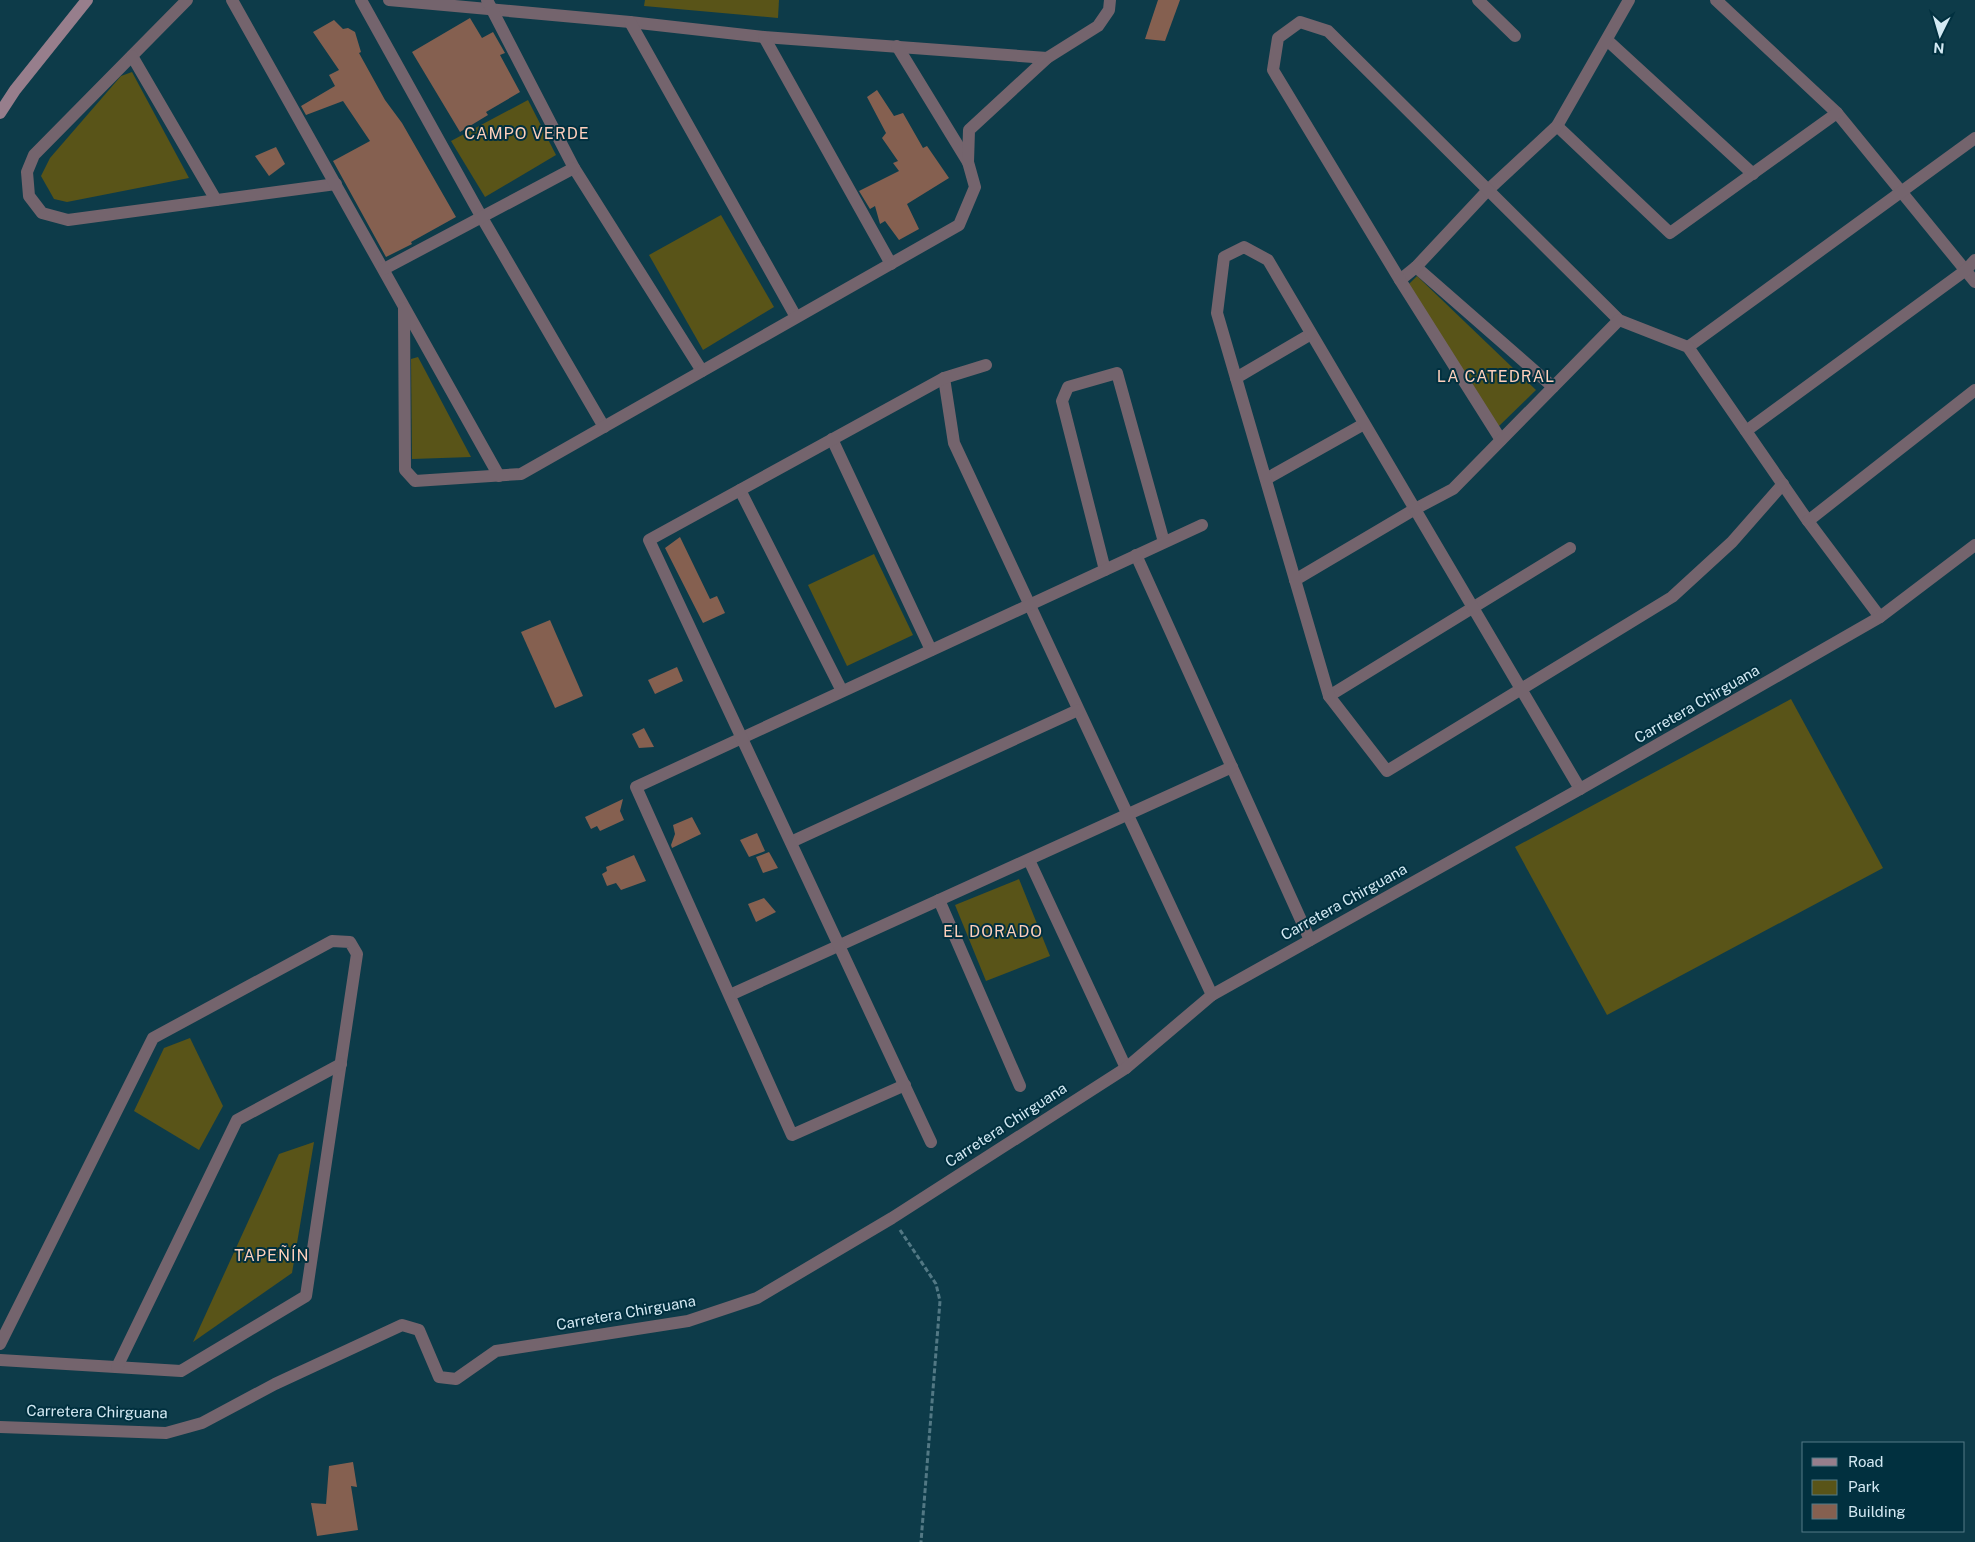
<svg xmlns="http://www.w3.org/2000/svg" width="1975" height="1542" viewBox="0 0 1975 1542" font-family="'Public Sans',sans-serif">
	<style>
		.green { fill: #595418 }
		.building { fill: #856050 }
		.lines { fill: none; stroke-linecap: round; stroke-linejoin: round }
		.path { stroke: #527884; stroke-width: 3; stroke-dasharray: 5 2.5; stroke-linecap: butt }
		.minor { stroke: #74646d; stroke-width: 12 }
		.tertiary { stroke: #74646d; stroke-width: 12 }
		.secondary { stroke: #977e8c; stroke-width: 12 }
		.labels { text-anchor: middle; stroke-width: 4; stroke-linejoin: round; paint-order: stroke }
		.street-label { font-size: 15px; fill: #d3e9f3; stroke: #01303f }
		.neighbourhood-label { font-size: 16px; letter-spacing: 1px; fill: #ffd0bc; stroke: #01303f }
	</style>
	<rect width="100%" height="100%" fill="#0d3b49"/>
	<g class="green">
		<path d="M645,0H779L778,18L644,6Z"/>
		<path d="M132,72L189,178L67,202L54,199L41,176L50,158L121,76Z"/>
		<path d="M528,100L556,155L485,197L451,141Z"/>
		<path d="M721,215L774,307L703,350L649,255Z"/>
		<path d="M1417,276L1536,390L1498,427L1408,285Z"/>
		<path d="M418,357L471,457L412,459L411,359Z"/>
		<path d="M874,554L913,635L847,666L808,585Z"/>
		<path d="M1791,699L1883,868L1607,1015L1515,847Z"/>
		<path d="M1019,879L1050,956L986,981L955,905Z"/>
		<path d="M190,1038L223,1106L199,1150L134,1111L164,1048Z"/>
		<path d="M314,1142L292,1273L193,1342L279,1154Z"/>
	</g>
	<g class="building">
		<path d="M1158,0H1180L1165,41L1145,39Z"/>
		<path d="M470,18L482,38L493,32L505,53L500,55L520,92L486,112L488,115L460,132L412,52Z"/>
		<path d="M334,20L343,29L348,28L355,32L361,52L359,53L385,100L402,123L456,217L411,242L412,244L386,257L333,161L370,141L343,101L306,115L301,106L335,86L329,75L339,70L313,32Z"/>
		<path d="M877,90L894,116L903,113L923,148L927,146L949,178L907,204L919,229L899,240L885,221L880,224L875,206L870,209L859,191L899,171L893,163L898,161L882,138L886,133L867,97Z"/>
		<path d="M276,147L285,164L269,176L255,156Z"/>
		<path d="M680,537L710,599L717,596L725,613L703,623L665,548Z"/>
		<path d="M550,620L583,696L555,708L521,632Z"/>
		<path d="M677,667L683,681L655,694L648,680Z"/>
		<path d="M644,728L654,747L639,748L632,734Z"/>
		<path d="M623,799L620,811L624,820L600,831L597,826L591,829L585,817Z"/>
		<path d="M692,817L701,834L672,848L671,845L675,834L673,825Z"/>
		<path d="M757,833L765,851L749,857L740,840Z"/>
		<path d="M769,852L778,868L763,873L756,857Z"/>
		<path d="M634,855L646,881L621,890L616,883L607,886L602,874L607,871L606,867Z"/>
		<path d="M764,898L776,912L756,922L748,904Z"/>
		<path d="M353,1462L357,1487L351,1486L358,1530L317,1536L311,1503L326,1504L329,1466Z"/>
	</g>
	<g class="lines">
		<path class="path" d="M900,1230L936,1284L940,1301L921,1542"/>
		<g class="minor">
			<path d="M187,0L34,155L27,172L29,196L42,213L68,220L336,184"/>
			<path d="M232,0L499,476"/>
			<path d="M361,0L481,216L604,427"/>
			<path d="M389,0L630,22L764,37L1047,58"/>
			<path d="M487,0L574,168L702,371"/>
			<path d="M1478,0L1515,36"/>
			<path d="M1716,0L1837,113L1975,282"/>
			<path d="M630,22L796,317"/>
			<path d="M764,37L891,264"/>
			<path d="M1607,40L1753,174"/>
			<path d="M897,46L968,162"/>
			<path d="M132,56L216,200"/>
			<path d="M1557,126L1670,233L1837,113"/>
			<path d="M1416,267L1553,387"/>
			<path d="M384,269L574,168"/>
			<path d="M1400,280L1416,267L1488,190L1557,126L1629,0"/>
			<path d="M404,308L405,470L415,481L521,474L959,225L975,187L968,162L969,130L1047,58L1098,26L1109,10L1110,0"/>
			<path d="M1688,347L1975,138"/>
			<path d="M944,378L954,443L1212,995"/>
			<path d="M1236,378L1311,334"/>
			<path d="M1746,431L1966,270L1975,260"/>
			<path d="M832,439L931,650"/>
			<path d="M1501,440L1400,280L1273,70L1278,38L1300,22L1328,31L1619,320L1688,347L1808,521L1880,617"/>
			<path d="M1266,479L1364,424"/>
			<path d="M740,490L842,691"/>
			<path d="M1808,521L1975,390"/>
			<path d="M1136,555L1310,940"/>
			<path d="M1105,570L1062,401L1068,387L1117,373L1164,542"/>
			<path d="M1295,580L1415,509L1453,489L1619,320"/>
			<path d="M1329,696L1570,548"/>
			<path d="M1580,789C1476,612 1372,436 1268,260L1244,247L1224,257L1217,313L1329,696L1387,771L1672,597L1732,542L1783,484"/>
			<path d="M791,842L1078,710"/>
			<path d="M1029,860L1126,1068"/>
			<path d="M939,900L1020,1086"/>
			<path d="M730,995L1232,767"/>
			<path d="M905,1085L792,1135L636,787L1202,525"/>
			<path d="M931,1142L649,540L944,378L986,365"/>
			<path d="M0,1344L153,1038L332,941L350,942L357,954L306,1296L181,1371L0,1360"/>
			<path d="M117,1367L237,1120L341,1064"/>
		</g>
		<path class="tertiary" d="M0,1427L166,1433L202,1423L275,1384L402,1325L419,1330L439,1377L456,1379L496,1351L688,1321L757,1298L892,1218L1126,1068L1212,995L1580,789L1880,617L1975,545"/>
		<path class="secondary" d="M0,113L15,90L87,0"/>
	</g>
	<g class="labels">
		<g class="street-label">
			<text transform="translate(1697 704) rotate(-30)" y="5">Carretera Chirguana</text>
			<text transform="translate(1344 902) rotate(-29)" y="5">Carretera Chirguana</text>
			<text transform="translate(1006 1125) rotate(-33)" y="5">Carretera Chirguana</text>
			<text transform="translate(626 1313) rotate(-10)" y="5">Carretera Chirguana</text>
			<text transform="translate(97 1412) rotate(1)" y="5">Carretera Chirguana</text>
		</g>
		<g class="neighbourhood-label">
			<text x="527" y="139">CAMPO VERDE</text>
			<text x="1496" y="382">LA CATEDRAL</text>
			<text x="993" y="937">EL DORADO</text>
			<text x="272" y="1261">TAPEÑÍN</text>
		</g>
	</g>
	<rect x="1802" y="1442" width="162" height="90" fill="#01303f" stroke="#557a87"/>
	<rect x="1812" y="1458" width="25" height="8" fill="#977e8c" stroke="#557a87"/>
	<text x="1848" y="1467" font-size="15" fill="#d3e9f3">Road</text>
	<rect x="1812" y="1480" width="25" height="15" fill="#595418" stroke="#557a87"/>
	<text x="1848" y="1492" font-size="15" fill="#d3e9f3">Park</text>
	<rect x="1812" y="1504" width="25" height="15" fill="#856050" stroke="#557a87"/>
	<text x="1848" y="1517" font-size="15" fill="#d3e9f3">Building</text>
	<g transform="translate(1940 35) rotate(185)" stroke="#01303f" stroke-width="4" paint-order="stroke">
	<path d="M0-4L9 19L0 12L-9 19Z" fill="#d3e9f3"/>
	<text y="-8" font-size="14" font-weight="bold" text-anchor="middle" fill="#d3e9f3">N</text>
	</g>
</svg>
